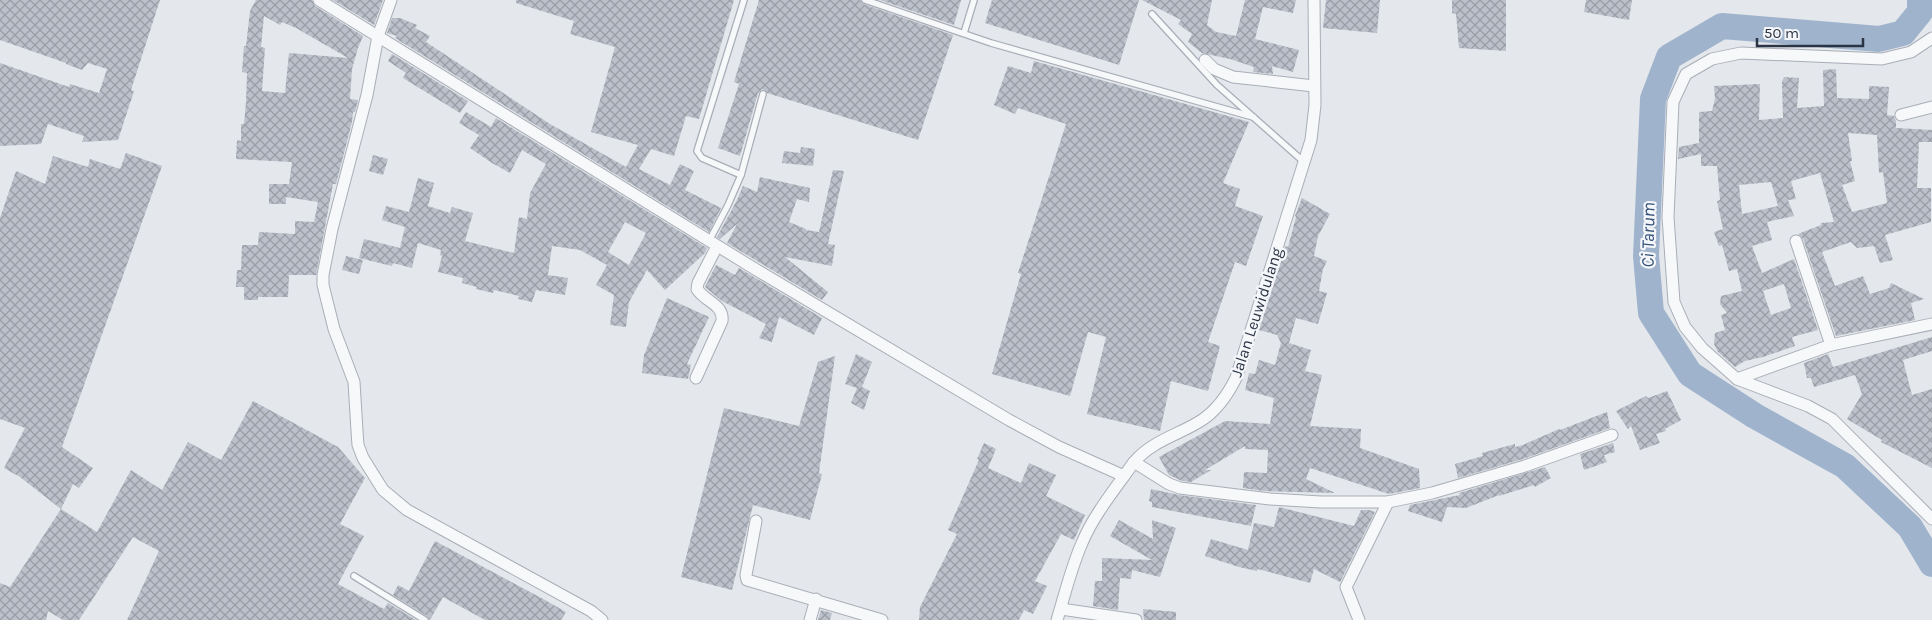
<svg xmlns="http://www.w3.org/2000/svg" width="1932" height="620" viewBox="0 0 1932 620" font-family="Karla,sans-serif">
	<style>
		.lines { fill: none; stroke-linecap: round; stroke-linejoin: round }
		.river { stroke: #9fb4cc; stroke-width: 26 }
		.building { fill: url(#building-cross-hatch); fill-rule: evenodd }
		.service-casing { stroke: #a9aeb7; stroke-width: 8 }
		.minor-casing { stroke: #a9aeb7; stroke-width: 13 }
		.service { stroke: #f7f8fa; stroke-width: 5.5 }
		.minor { stroke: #f7f8fa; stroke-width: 11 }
		.labels { text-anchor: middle; stroke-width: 4.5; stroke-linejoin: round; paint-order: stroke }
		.street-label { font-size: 16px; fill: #2b3445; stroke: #f4f6f9 }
		.water-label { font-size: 18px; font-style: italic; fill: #34527a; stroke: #f4f6f9 }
	</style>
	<defs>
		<pattern id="building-cross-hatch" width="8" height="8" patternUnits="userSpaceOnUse" patternTransform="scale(1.25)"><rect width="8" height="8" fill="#bbc0ca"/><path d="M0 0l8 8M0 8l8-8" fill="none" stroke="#989da6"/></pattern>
	</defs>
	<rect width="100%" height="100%" fill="#e4e7ec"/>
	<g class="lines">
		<path class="river" d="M1920,0V12L1903,33L1879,39L1722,26L1669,57L1653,99L1646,256L1651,313L1690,374L1755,416L1845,466L1910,527L1932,564"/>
	</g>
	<g class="building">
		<path d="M0,0H160L131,90L134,91L118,140L82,142L84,136L48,124L41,144L0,146V63L69,87L70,84L99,93L107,69L88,63L82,70L66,64V63L0,40Z"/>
		<path d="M256,0H312L315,6L363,36L358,48L352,69L350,99L358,100L355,112H353L352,122L336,184H333L316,275H289L288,297H258V300H244V287H236L237,270H241L242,245H258L259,232L295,234V221L314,222L318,202L286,197V204H269V184H289L292,162L236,159L237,140L241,141V124H244L246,102L247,73L242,72L244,46H246L250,11ZM264,16L280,25L282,22L296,28L348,58L289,53L285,93L262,91L265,48L261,47Z"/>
		<path d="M333,0H383L374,25Z"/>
		<path d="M516,0H734L699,119L686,116L674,156L651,149L639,169L670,185L680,164L694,171L685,190L721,208L709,232L395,38L397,36L387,33L392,18H400L417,25L415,28L430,36L426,42L550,124L626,167L638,145L591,132L615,47L570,34L574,21L516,3Z"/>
		<path d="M759,0H860L863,4L953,35L918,140L767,93L762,89L758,93L740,156L718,148L739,84L734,82Z"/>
		<path d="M880,0H961L954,25Z"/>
		<path d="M992,0H1139L1119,65L985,23Z"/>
		<path d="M1142,0H1212L1207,25L1216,32L1236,36L1245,0H1296L1293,13L1263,7L1255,39L1299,50L1293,72L1272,66L1273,74L1253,72L1254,67L1230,59L1202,53L1188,42L1192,34L1178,24L1181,20Z"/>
		<path d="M1326,0H1380L1377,33L1323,28Z"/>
		<path d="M1452,0H1506V51L1459,48L1456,14L1452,13Z"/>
		<path d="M1586,0H1632L1629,20L1584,12Z"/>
		<path d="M392,54L468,101L460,113L403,78L406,73L388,61Z"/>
		<path d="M1034,61L1249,122L1223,183L1240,189L1235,206L1263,216L1246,266L1235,262L1208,342L1220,346L1208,391L1171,381L1160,431L1087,414L1106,337L1088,332L1070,396L992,374L1021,274L1018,273L1066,124L1018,108L1015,114L994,105L1008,66L1031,73Z"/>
		<path d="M1836,69L1837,98L1869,99V86L1889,87L1887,115L1894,116L1896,121V128L1932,130V142H1919L1917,188H1931V222L1885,235L1893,260L1880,263L1874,246L1857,248L1851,242L1822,252L1835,286L1863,276L1870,294L1889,288L1891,283L1924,299L1911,303L1915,320L1836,336L1803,239L1798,234L1821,225V223L1834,222L1820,173L1791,181L1796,199L1788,200L1794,216L1767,222L1772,240L1752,246L1762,273L1794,259L1818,330L1792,337L1795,346L1763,357L1745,361L1735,367L1718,352L1714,344L1715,333L1725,330L1721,315L1727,313L1720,304L1721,296L1742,291L1737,269L1729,271L1722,245L1719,246L1714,232L1723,229L1717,201L1720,200L1717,166H1701V154L1678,159L1679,147L1699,143V112L1712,111L1715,99L1714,86L1760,84L1759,120L1783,118L1782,82L1784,77L1799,78L1797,108L1824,106L1823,70ZM1848,133L1877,135L1879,173L1883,172L1887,203L1852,212L1842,185L1855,181L1850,161H1852ZM1771,182L1778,206L1742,214L1739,185ZM1784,284L1791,308L1771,315L1763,291Z"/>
		<path d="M466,112L491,127L496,118L707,248L705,253L665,290L647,270L629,302L626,327L610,325L614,295L596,285L607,265L580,250L552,246L548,275L568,278L565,295L536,290L532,302L518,299L519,296L494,290L493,293L476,289L477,287L462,283L463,278L438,272L442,256L440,255L441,250L418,243L412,268L393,263L392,266L359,258L364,239L400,248L405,227L382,220L386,206L409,212L418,178L434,183L428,206L450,213L452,207L473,213L465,241L514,253L519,217L527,219L530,193L546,164L522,150L510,173L492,163L470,148L479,135L459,123ZM625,222L646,233L629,265L608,252Z"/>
		<path d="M801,147L815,149L813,166L782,163L784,151L800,153Z"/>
		<path d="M126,153L162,166L62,447L93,468L79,488L73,484L61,509L20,477L4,468L25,428L0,419V218L16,171L45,184L53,156L88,167L90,159L120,169Z"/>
		<path d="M373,155L388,159L383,175L369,171Z"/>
		<path d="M833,170L844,171L828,244L835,245L832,266L785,257L828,292L822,300L727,243L737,224L720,239L717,237L737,200L743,186L757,192L760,177L810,188L809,202L797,199L789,222L806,229V230L819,232Z"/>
		<path d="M1302,198L1330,214L1318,236L1314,256L1327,261L1323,269L1319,291L1327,293L1318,324L1296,318L1289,343L1311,350L1305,371L1322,375L1310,426L1361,429L1360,448L1419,469L1420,488L1389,494L1310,468L1306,479L1335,493L1264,491L1243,488L1244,472L1267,473L1268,450L1245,449V446L1205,470H1211L1191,482L1182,481L1169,475L1159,457L1225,421L1270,424L1274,398L1245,390L1249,373L1255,374L1259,360L1275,365L1281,343L1277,335L1259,330L1281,261H1283L1285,246L1288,247L1296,217L1295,216Z"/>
		<path d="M346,256L363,260L359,274L342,270Z"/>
		<path d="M716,265L735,275L739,268L822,318L814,335L779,317L772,342L759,338L766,324L722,301L705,287Z"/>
		<path d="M667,298L709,317L687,364L691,365L688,379L642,373L644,355Z"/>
		<path d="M1932,337V351L1903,360L1912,395L1932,389V468L1881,442L1882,440L1847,419L1862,394L1855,375L1814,387L1811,378H1807L1804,363L1828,354L1833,367Z"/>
		<path d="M856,354L872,362L862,387L870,391L864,410L851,403L857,388L845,384Z"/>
		<path d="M835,356L819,473L822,474L810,520L753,505L732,590L681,577L724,408L799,426L818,362Z"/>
		<path d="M1667,391L1681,420L1665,429L1666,431L1656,434L1660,443L1640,450L1631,426L1628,429L1616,411L1646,396L1648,398Z"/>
		<path d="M253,401L338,447L365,478L340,524L364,536L338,584L384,609L388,603L416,620H127L159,551L133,537L79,620H63L48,611L46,620H0V583L10,587L61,509L97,532L131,470L162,490L188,442L221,460Z"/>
		<path d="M1607,412L1610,428L1523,459L1458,478L1455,464L1483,456L1482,453L1515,444V447L1523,445L1559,429L1560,430Z"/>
		<path d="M984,443L996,449L988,468L1021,483L1029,463L1056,475L1046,496L1085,515L1074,540L1061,534L1035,581L1047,586L1033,614L1024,610L1019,620H919L920,607L957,534L948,530L979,460L977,459Z"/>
		<path d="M1613,443L1615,452L1604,455L1607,462L1584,470L1580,454Z"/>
		<path d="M1545,467L1551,478L1535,487L1534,485L1499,496V495L1466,508L1447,507L1442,522L1408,511L1410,505L1460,495L1459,493Z"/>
		<path d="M1151,489L1179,495L1256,505L1251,526L1152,507V502L1149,501Z"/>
		<path d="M1279,507L1354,526L1361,510H1369L1375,512L1340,582L1314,569L1310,583L1258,569L1257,571L1239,567L1205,556L1211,539L1248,550L1254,523L1274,527Z"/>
		<path d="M1119,520L1153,539L1152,520L1176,528L1160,577L1132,570L1131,579L1120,578L1118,610L1093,606L1095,581H1102V558L1152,560L1110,536Z"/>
		<path d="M435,541L545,600L566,612L561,620H485L443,597L430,620L427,616L393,595L398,585L409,591Z"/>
		<path d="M1143,609L1176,612V620H1144Z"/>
		<path d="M821,610L832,613L830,620H818Z"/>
	</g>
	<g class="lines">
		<defs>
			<g id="service">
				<path d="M865,0L991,43L1253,117"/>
				<path d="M1152,14L1217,85L1304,162"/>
				<path d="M964,33L974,0"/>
				<path d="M741,175L702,158L697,151L744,0"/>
				<path d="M709,241L728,205L741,175L763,94"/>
				<path d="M354,576L425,620"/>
			</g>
			<g id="minor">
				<path d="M319,0L755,269L1009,420L1059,447L1124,476"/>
				<path d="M391,0L378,36L367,95L332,229L323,275V285L334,329L354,382L357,431L358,445L363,458L383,490L407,510L591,611L602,620"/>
				<path d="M1932,38L1911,52L1882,59L1741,53L1712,59L1686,74L1673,102L1668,217L1674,302L1685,327L1702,348L1737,379L1808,406L1832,419L1932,519"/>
				<path d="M1205,60L1214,69L1233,77L1314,86"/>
				<path d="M1901,115L1932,107"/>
				<path d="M1796,241L1831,345L1932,324"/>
				<path d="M696,378L722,321C724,304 705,302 697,289L698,283L717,246"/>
				<path d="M1737,379L1831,345"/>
				<path d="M1134,462L1169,484L1180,488L1270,499L1321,502H1388L1432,493L1525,466L1612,435"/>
				<path d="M756,521L746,575L747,580L882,620"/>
				<path d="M1061,609L1136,620"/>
				<path d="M810,620L816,599"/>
				<path d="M1057,620C1065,594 1071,568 1082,543C1094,514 1116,488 1134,462C1153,440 1179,435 1202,420C1217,410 1228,394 1236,378L1311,140L1315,105L1314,0"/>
				<path d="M1359,620L1346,587L1388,502"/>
			</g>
		</defs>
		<use href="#service" class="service-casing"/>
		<use href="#minor" class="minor-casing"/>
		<use href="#service" class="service"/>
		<use href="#minor" class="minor"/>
	</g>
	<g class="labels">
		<g class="street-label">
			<text transform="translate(1256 312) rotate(-72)" y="6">Jalan Leuwidulang</text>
		</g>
		<g class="water-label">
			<text transform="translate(1648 235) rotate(-89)" y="6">Ci Tarum</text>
		</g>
	</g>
	<path d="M1757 38v8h106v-8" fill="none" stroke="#2b3445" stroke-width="2.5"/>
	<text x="1764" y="38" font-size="15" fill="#2b3445" stroke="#f4f6f9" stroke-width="4" paint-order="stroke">50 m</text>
</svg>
